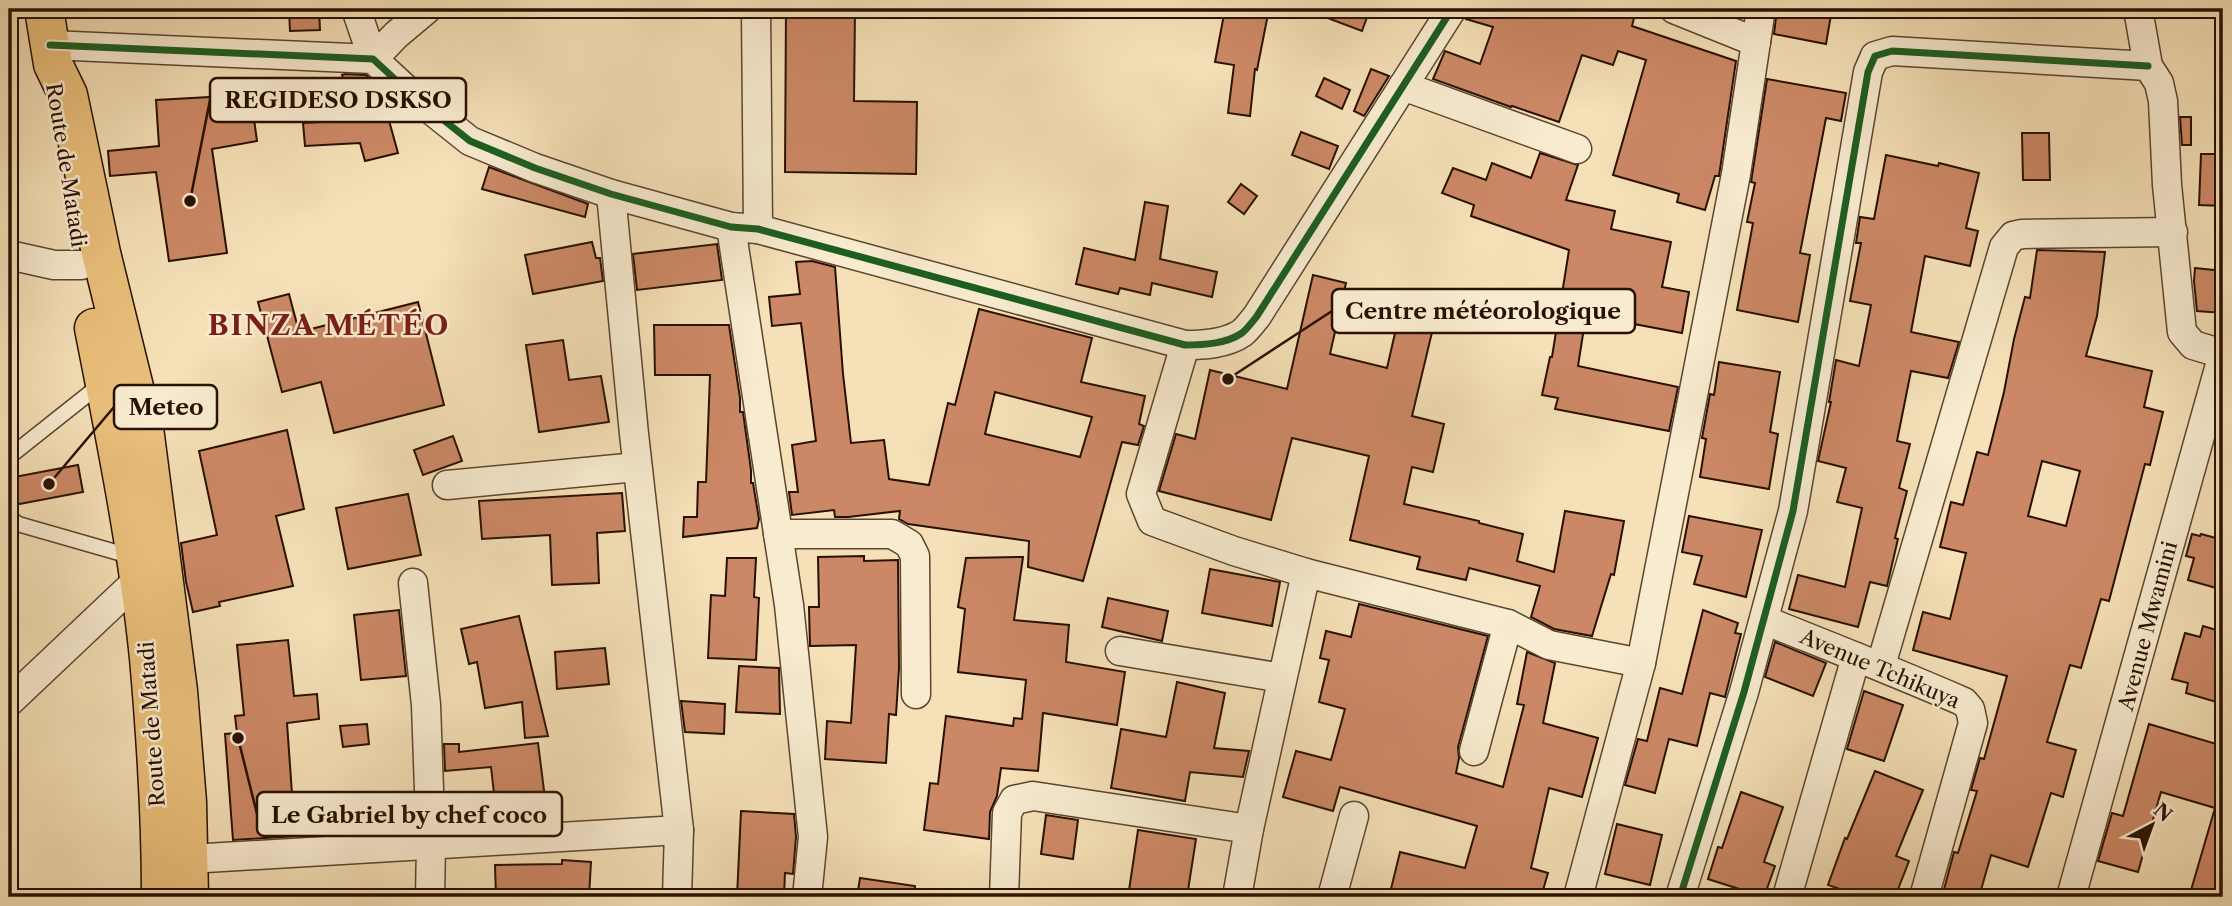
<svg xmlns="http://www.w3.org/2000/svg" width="2232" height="906" viewBox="0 0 2232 906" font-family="'Libre Caslon Text',serif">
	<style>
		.building { fill: #c86; stroke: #281102; stroke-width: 2; fill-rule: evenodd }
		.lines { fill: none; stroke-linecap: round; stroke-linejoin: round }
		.lane-casing { stroke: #5b452f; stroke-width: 17 }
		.street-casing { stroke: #5b452f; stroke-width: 31 }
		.primary-casing { stroke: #281102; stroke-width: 41 }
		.lane { stroke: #f8ebd0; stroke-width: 14 }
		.street { stroke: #f8ebd0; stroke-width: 28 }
		.primary { stroke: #eac07c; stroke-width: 38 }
		.cycleway-casing { stroke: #f8ebd0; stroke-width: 11 }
		.cycleway { stroke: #1b5e20; stroke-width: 7 }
		.labels { text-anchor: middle; stroke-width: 5; stroke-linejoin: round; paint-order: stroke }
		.street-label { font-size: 21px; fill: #281102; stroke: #f8ebd0 }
		.district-label { font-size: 28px; font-weight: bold; letter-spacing: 2px; fill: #7a1f14; stroke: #f8ebd0 }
		.leader { fill: none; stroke: #281102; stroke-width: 2.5 }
		.callout-dot { fill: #281102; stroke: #f8ebd0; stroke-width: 2.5 }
		.callout { fill: #f8ebd0; stroke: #281102; stroke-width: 2.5 }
		.callout-label { font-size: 23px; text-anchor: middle; font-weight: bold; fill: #281102 }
	</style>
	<rect width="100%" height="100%" fill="#f5e0b7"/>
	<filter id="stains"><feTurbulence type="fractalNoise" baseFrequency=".00286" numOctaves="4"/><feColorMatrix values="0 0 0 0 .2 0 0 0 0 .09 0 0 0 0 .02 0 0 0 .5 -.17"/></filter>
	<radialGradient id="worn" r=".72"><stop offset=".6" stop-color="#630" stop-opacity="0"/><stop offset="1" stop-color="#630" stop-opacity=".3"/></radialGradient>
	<g class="building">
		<path d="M289,9H319L320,30L290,31Z"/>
		<path d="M786,9H855L854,101L917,102L916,174L785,172Z"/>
		<path d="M1225,9H1269L1257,70L1255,69L1250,116L1228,113L1234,65L1215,62Z"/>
		<path d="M1309,9H1370L1362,31L1309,11Z"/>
		<path d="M1469,9H1607L1634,18L1632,26L1736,61L1719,176H1715L1705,210L1677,202L1679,194L1613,175L1646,60L1618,51L1613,65L1582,55L1559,122L1512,106L1511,107L1433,79L1445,51L1480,64L1493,27L1466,19Z"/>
		<path d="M1777,9H1832L1826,44L1774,34Z"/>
		<path d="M1371,69L1389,76L1364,116L1354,111Z"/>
		<path d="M345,74L366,75L380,88L398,153L365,161L360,143L305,146L303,123L354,120L342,75Z"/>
		<path d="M1324,78L1350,90L1342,109L1316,96Z"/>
		<path d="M1767,79L1846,93L1841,121L1826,118L1800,253L1810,255L1798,322L1737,310L1753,223L1747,222L1755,183L1751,182Z"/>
		<path d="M250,90L257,141L212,149L227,253L169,261L156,172L110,176L108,151L159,146L156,100L228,96V94Z"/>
		<path d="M2180,117H2191V145H2182Z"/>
		<path d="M1301,132L1338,146L1329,169L1292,155Z"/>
		<path d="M2022,133H2049L2050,180H2023Z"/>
		<path d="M1540,153L1578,165L1566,200L1615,211L1611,229L1671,242L1662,287L1689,292L1682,333L1586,315L1578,366L1678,387L1669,431L1555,409L1558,398L1542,395L1550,357H1552L1569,250L1471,216L1474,205L1442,193L1453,168L1486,180L1492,163L1531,178Z"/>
		<path d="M2201,154H2223V206L2199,205Z"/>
		<path d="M1886,155L1938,166L1939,163L1979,173L1966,228L1978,231L1970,266L1925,256L1911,332L1959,342L1948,378L1911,371L1897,441L1910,444L1899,488L1907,491L1895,538L1898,539L1887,586L1870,582L1858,627L1789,609L1798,575L1845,587L1862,508L1837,502L1846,468L1818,461L1831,402H1829L1836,360L1859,366L1871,305L1850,301L1861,243H1856L1860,217L1874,219Z"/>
		<path d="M489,167L588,204L585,217L482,189Z"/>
		<path d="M1241,184L1257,196L1244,214L1228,202Z"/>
		<path d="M1145,202L1168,206L1160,259L1217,272L1212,297L1152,283L1150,295L1120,288L1118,294L1076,284L1084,248L1135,260Z"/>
		<path d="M592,242L596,258H600L603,281L533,294L525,255Z"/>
		<path d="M717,244L722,280L637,290L633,254Z"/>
		<path d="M2037,250L2105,252L2097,316L2086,356L2152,371L2144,407L2163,412L2150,465L2145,464L2109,601L2101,599L2081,668L2070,665L2047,742L2076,750L2063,797L2051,793L2028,867L1991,855L1979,897H1942L1954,852L1958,853L1977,791L1971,790L1980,758L1984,759L2007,676L1913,650L1923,612L1950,619L1966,553L1940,547L1951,502L1963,505L1977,452L1988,455L2004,392L2014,339L2025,297L2030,298ZM2042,461L2080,471L2066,526L2028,516Z"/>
		<path d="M812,261L835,267L843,374L851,443L884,440L889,479L929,485L948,403L955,405L979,309L1092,338L1081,382L1145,396L1139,424L1144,426L1138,445L1122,442L1083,581L1028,567L1029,541L908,524L899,519L900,511L848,517H835L834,510L792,515L789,492H798L792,445L816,441L801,323L772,326L769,297L800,294L796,262ZM995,392L1092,417L1080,457L985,434Z"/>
		<path d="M2195,268L2223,271V313L2197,311L2194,281Z"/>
		<path d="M1313,275L1346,283L1330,354L1387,368L1404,294L1439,303L1412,416L1444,424L1433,472L1412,467L1404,504L1479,521V523L1523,534L1517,561L1554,572L1565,511L1624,521L1614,575L1611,574L1592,636L1554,629L1531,617L1540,586L1469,568L1466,580L1417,569L1420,557L1350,540L1369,456L1292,438L1271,520L1159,491L1176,434L1195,439L1210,370L1287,389Z"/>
		<path d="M289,294L299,332L418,302L444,405L334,433L321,382L282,392L258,302Z"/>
		<path d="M654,325H729L740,398V412H743L751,470V483H753L759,519L757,528L683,537L684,517H697L698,482H706L710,375H655Z"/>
		<path d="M563,340L569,380L601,376L609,422L539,432L526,345Z"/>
		<path d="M1719,362L1780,372L1770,432L1778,434L1769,489L1700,477L1706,439L1702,438L1710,394L1714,395Z"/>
		<path d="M287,430L304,509L276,516L293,586L219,602L220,606L193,612L186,582L181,543L217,535L199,451Z"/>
		<path d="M453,436L462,461L423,475L414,450Z"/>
		<path d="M78,465L83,492L14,505L9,478Z"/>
		<path d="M622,493L625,531L597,533L599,583L552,585L550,535L482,539L479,501Z"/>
		<path d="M408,494L421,555L348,569L336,508Z"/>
		<path d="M1689,516L1762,530L1746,597L1694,584L1702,556L1682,552Z"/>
		<path d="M2192,534L2200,536L2201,534L2223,540V590L2188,580L2194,558L2186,556Z"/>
		<path d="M864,556V561L898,560L899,668L896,715L889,714L886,763L825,759L827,721L851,723L856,645L810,646L809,607H819L818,557Z"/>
		<path d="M1023,557L1014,620L1069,625L1066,662L1125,672L1117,725L1043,713L1038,771L1001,768L997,796L990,812L989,839L924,830L930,783L938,784L946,716L1013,726L1014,718L1022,719L1026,680L958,672L965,609L958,607L966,558Z"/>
		<path d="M727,558H756L754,597L759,598L756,660L708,658L711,595L725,596Z"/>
		<path d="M1210,569L1280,582L1272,626L1202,613Z"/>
		<path d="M1108,598L1168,611L1162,641L1102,627Z"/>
		<path d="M1359,604L1488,636L1458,747L1459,758L1456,773L1503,787L1524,705L1517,704L1527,652L1555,663L1543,723L1598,738L1582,797L1549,788L1531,868L1548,873L1541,897H1506L1488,892L1486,897H1389L1400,852L1465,868L1477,826L1340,787L1333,811L1283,797L1296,751L1331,760L1345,709L1319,702L1329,660L1320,658L1326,631L1351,637Z"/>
		<path d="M399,610L406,676L361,680L354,615Z"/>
		<path d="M1703,610L1738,623L1735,633L1741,634L1725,697L1710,693L1697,746L1669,739L1655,793L1625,785L1638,739L1647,741L1660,688L1682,694Z"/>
		<path d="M519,616L530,661L548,736L525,738L522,702L485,708L477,662L469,664L461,629Z"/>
		<path d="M2203,626L2223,632V704L2186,693L2188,683L2172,679L2185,633L2200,637Z"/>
		<path d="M288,640L294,696L317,694L319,719L287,723L295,836L233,840L225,734L237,733L235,716L244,715L237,645Z"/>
		<path d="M1775,642L1826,663L1813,696L1765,677Z"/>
		<path d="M605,648L609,684L557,689L555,652Z"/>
		<path d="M739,666L779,668L780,714L736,712Z"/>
		<path d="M1177,682L1225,693L1214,748L1249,751L1243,777L1190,772L1185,801L1111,788L1121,729L1166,737Z"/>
		<path d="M1864,691L1903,705L1884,761L1847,749Z"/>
		<path d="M681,701L725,704L724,734L685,732Z"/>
		<path d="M367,724L369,744L343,747L340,726Z"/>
		<path d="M2149,724L2223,746V897H2189L2215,808L2161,792L2138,872L2098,861L2112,813L2123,816Z"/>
		<path d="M538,743L546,806L496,811L491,767L445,771L444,744H459V752Z"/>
		<path d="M1875,771L1923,790L1896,856L1909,861L1895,897H1863L1828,885L1845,838L1847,839Z"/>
		<path d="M1741,792L1783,807L1764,862L1775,866L1764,897L1708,879L1718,847L1722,848Z"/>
		<path d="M741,811L794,814L796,837L793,874L785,873L784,897H737Z"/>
		<path d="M1046,815L1078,820L1073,859L1041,854Z"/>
		<path d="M1617,824L1662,835L1650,885L1605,874Z"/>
		<path d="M1138,830L1196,839L1187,897H1128Z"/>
		<path d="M562,860L591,862L589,897H496L495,865L562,864Z"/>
		<path d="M860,878L915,886L914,897H857Z"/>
	</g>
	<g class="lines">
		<defs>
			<g id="lane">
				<path d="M9,457L101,384"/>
				<path d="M9,517L18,524L133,557"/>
			</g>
			<g id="street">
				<path d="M356,9L373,59L396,35L427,9"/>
				<path d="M756,9L758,229"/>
				<path d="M1674,9L1756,42"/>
				<path d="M2138,9L2148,66L2159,83L2163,101L2167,185L2182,332L2193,345L2223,354"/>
				<path d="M50,45L373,59L411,94L470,141L535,168L611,194L731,227L758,229L1185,345C1203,345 1226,344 1242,333C1247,329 1253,321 1257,316L1452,9"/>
				<path d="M1403,86L1577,149"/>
				<path d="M611,194L634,434L679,830L677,897"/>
				<path d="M731,227L789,605L813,837L807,897"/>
				<path d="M9,255L54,265H81"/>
				<path d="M1185,345L1141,494L1152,521L1234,551L1306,573L1508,624L1549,645L1641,663"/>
				<path d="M447,485L637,467"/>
				<path d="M778,534H892L909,544L915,556L916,694"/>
				<path d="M413,583L426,705L431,846L430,897"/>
				<path d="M1764,620C1831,647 1898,673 1964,702L1970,709L1973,723L1924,897"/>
				<path d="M1120,651L1282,678"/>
				<path d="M1881,665L2004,247L2013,236L2022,234L2173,232"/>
				<path d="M9,702L138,580"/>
				<path d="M1474,751L1508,624"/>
				<path d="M189,859L679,830"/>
				<path d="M1004,897L1007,813L1014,800L1033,796L1249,829"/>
				<path d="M1237,897L1249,829L1306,573"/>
				<path d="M1332,897L1354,816"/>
				<path d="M1578,897L1641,663L1736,174L1761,9"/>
				<path d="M1680,897L1744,692L1793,511L1868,72L1875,56L1892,51L2148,66"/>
				<path d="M1787,897L1856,657"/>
				<path d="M2071,897L2223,354"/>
			</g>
			<g id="primary">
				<path d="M44,9L53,64L68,95L101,253L144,428L178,691L187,802L189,897"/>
				<path d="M94,328C115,435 138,549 149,658C156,737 161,818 161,897"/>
			</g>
		</defs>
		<use href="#lane" class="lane-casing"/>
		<use href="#street" class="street-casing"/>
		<use href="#primary" class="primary-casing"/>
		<use href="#lane" class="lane"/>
		<use href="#street" class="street"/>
		<use href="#primary" class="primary"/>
		<defs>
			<g id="cycleway">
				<path d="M50,45L373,59L411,94L470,141L535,168L611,194L731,227L758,229L1185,345C1203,345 1226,344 1242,333C1247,329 1253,321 1257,316L1452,9"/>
				<path d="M1680,897L1744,692L1793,511L1868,72L1875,56L1892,51L2148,66"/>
			</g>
		</defs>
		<use href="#cycleway" class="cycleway-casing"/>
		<use href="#cycleway" class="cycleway"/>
	</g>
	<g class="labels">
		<g class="street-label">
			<text transform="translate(66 165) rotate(81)" y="7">Route de Matadi</text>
			<text transform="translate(2148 626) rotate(-75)" y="7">Avenue Mwamini</text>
			<text transform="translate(1880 669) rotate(23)" y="7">Avenue Tchikuya</text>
			<text transform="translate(152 724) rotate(-94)" y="7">Route de Matadi</text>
		</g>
		<g class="district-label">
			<text x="329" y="335">BINZA MÉTÉO</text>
		</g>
	</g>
	<path class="leader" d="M190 201L210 100M1228 379L1332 311M49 484L114 407M238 738L257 814"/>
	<g class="callout-dot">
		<circle cx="190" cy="201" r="7"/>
		<circle cx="1228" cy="379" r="7"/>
		<circle cx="49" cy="484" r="7"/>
		<circle cx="238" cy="738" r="7"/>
	</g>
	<g class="callout">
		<rect x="210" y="78" width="256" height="44" rx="7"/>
		<rect x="1332" y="289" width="303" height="44" rx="7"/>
		<rect x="114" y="385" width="103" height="44" rx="7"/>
		<rect x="257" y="792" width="305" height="44" rx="7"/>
	</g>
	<g class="callout-label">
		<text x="338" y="108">REGIDESO DSKSO</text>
		<text x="1483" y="319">Centre météorologique</text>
		<text x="166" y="415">Meteo</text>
		<text x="409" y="823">Le Gabriel by chef coco</text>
	</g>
	<rect width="2232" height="906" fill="none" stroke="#f5e0b7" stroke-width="35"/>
	<rect x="10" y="10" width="2211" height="885" fill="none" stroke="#281102" stroke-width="3.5"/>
	<rect x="18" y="18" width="2197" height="871" fill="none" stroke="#281102" stroke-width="2"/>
	<g transform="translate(2152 825) rotate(41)" stroke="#f8ebd0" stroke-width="5" paint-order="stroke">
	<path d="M0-5L12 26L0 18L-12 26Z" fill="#281102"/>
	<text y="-10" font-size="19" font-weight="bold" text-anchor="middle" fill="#281102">N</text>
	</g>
	<rect width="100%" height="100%" filter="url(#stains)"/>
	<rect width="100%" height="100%" fill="url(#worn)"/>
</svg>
